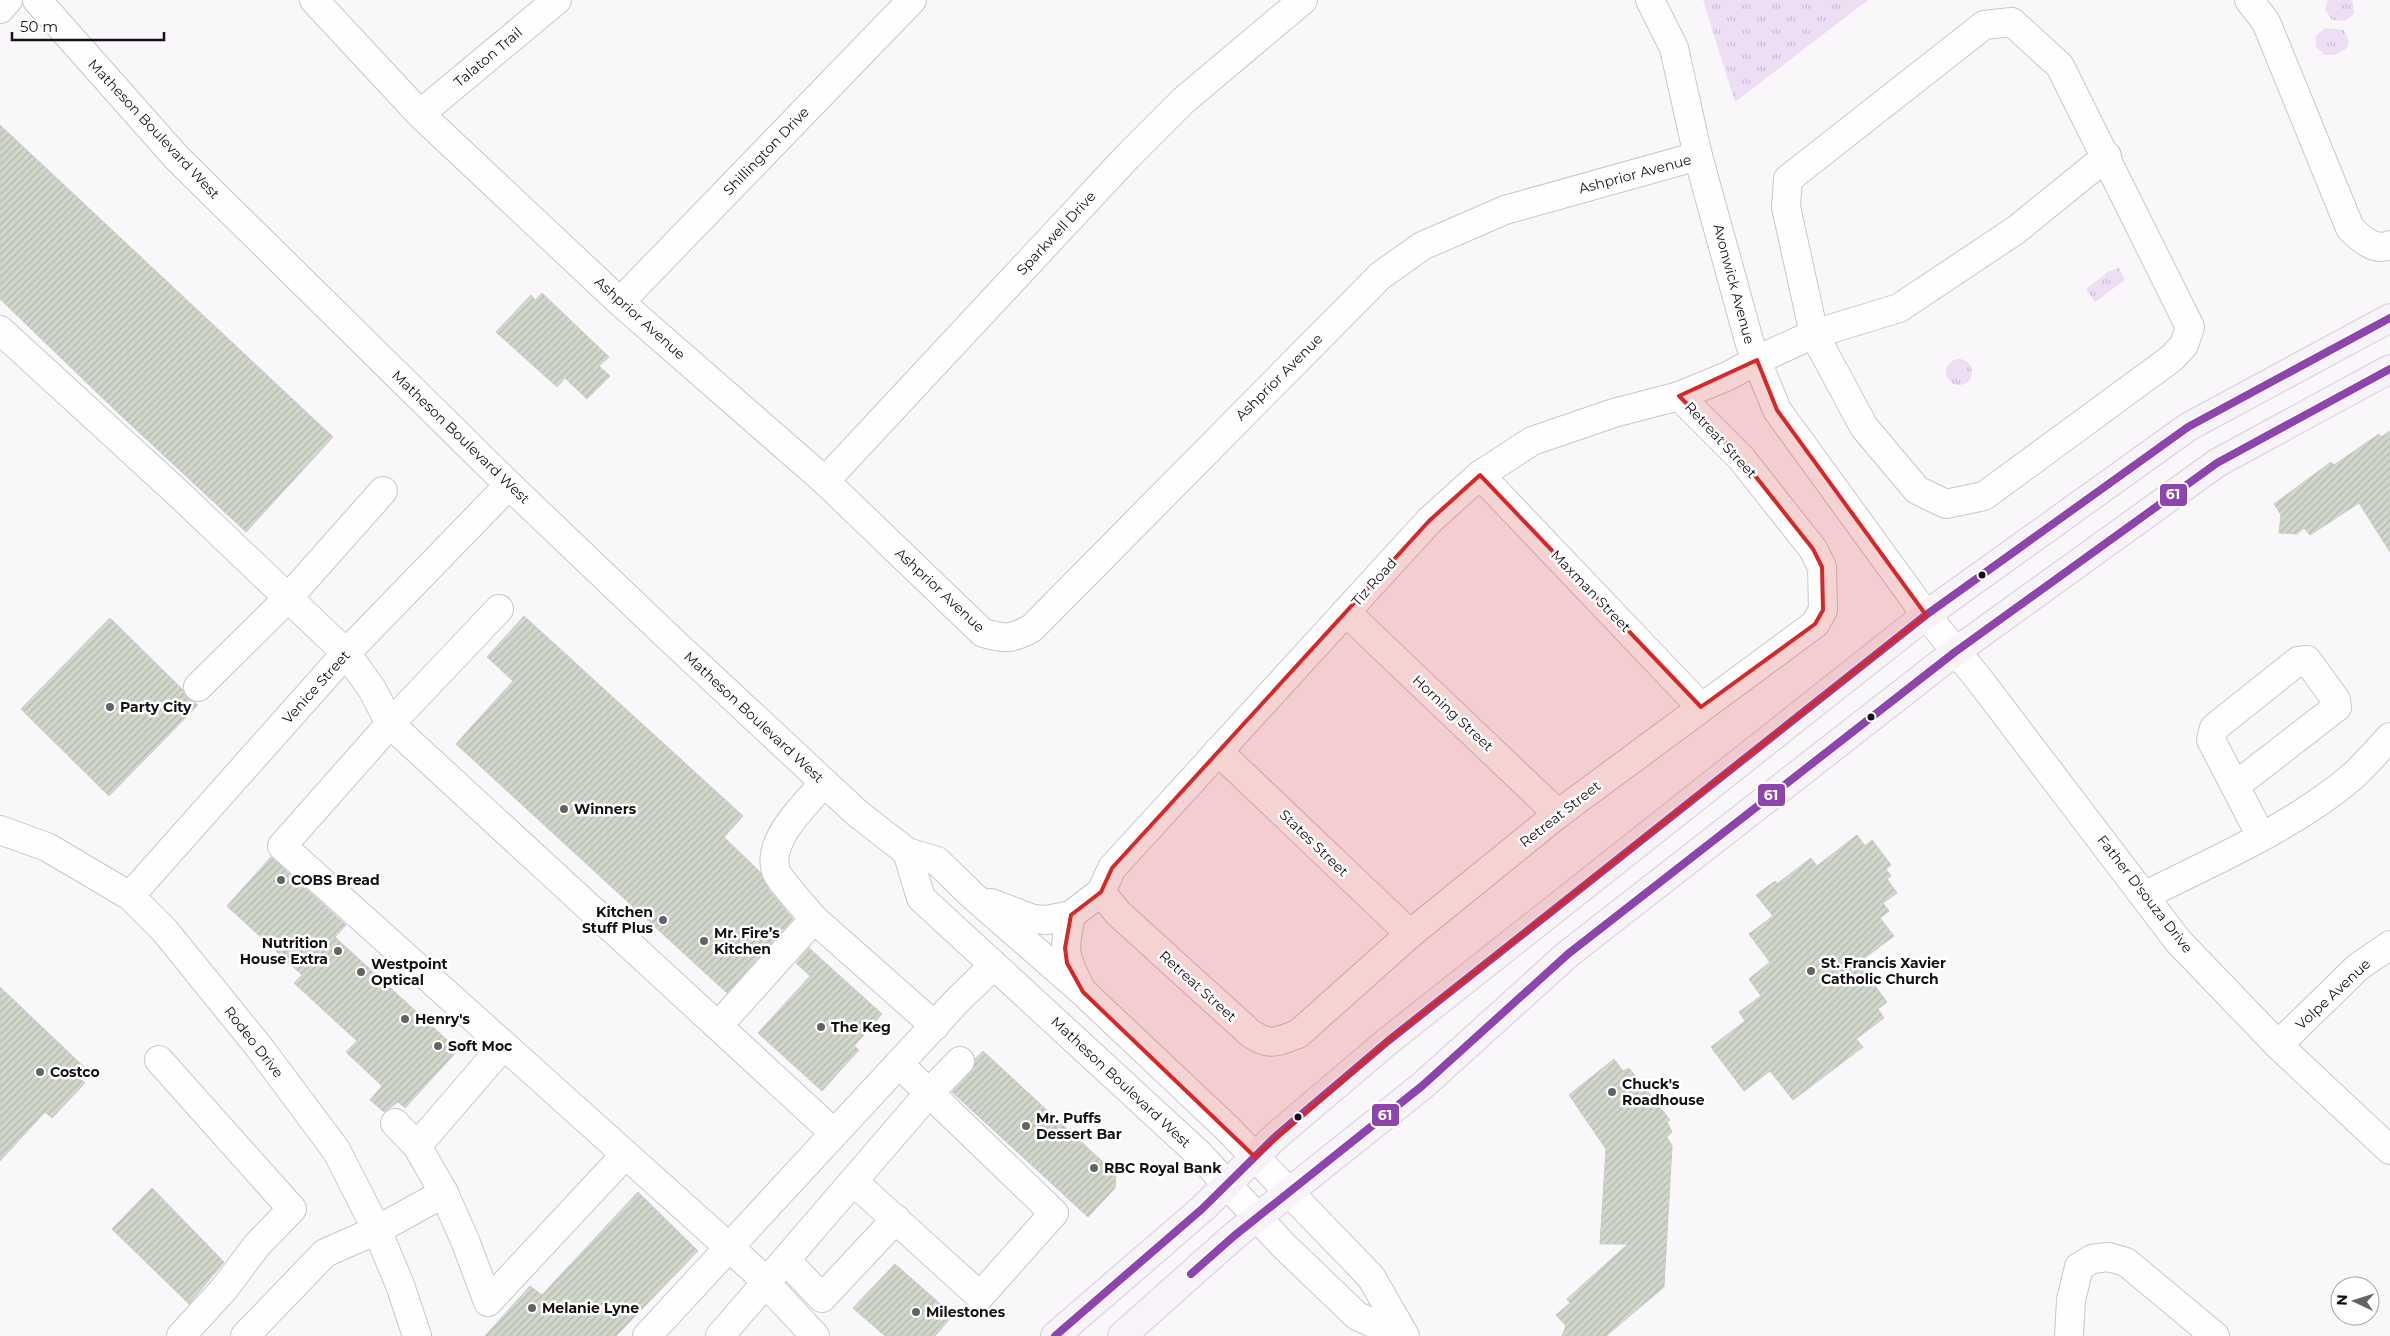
<svg xmlns="http://www.w3.org/2000/svg" width="2390" height="1336" viewBox="0 0 2390 1336" font-family="Montserrat,sans-serif">
	<style>
		.park { fill: url(#park-tufts) }
		.building { fill: url(#building-hatch); stroke: #cacac8 }
		.lines { fill: none; stroke-linecap: round; stroke-linejoin: round }
		.minor-casing { stroke: #cac6cb; stroke-width: 30 }
		.major-casing { stroke: #d3d1d4; stroke-width: 30 }
		.minor { stroke: #fefefe; stroke-width: 28 }
		.major { stroke: #f7f3f8; stroke-width: 28 }
		.bus-1-casing { stroke: #fff; stroke-width: 11 }
		.bus-1 { stroke: #8e44ad; stroke-width: 8 }
		.marked { fill: #d62828; fill-opacity: 0.2; stroke: #d62828; stroke-width: 4; stroke-linejoin: round }
		.bus-dot { fill: #151117; stroke: #fff; stroke-width: 2 }
		.poi-dot { fill: #656267; stroke: #fff; stroke-width: 2 }
		.labels { text-anchor: middle; stroke-width: 5; stroke-linejoin: round; paint-order: stroke }
		.street-label { font-size: 14px; fill: #151117; stroke: #fff }
		.poi-label { font-size: 14px; font-weight: bold; fill: #151117; stroke: #fff; text-anchor: start }
		.line-badge { stroke: #fff; stroke-width: 2 }
		.badge-label { font-size: 14px; text-anchor: middle; font-weight: bold; fill: #fff }
	</style>
	<defs>
		<pattern id="park-tufts" width="24" height="20" patternUnits="userSpaceOnUse" patternTransform="scale(1.25)"><rect width="24" height="20" fill="#eddef3"/><path d="M3 7l-1-3M5 7V3M7 7l1-3M15 17l-1-3M17 17v-4M19 17l1-3" fill="none" stroke="#cabdd0"/></pattern>
		<pattern id="building-hatch" width="6" height="6" patternUnits="userSpaceOnUse" patternTransform="scale(1.25)"><rect width="6" height="6" fill="#d2d7cc"/><path d="M-1 1l2-2M0 6l6-6M5 7l2-2" fill="none" stroke="#b3b8ae"/></pattern>
	</defs>
	<rect width="100%" height="100%" fill="#faf7fb"/>
	<g class="park">
		<path d="M1703,0H1868L1735,102Z"/>
		<path d="M2328,0H2351L2353,2L2354,14L2345,21L2332,20L2325,9Z"/>
		<path d="M2325,28L2344,30L2349,41L2346,49L2334,55H2324L2316,47V36Z"/>
		<path d="M2119,268L2125,280L2095,302L2086,289L2109,271Z"/>
		<circle cx="1959" cy="372" r="13"/>
	</g>
	<g class="building">
		<path d="M0,125L333,437L246,532L115,410L0,299Z"/>
		<path d="M542,293L609,357L599,366L610,376L587,399L565,378L557,387L496,332L531,295L535,300Z"/>
		<path d="M2390,431V552L2359,503L2310,535L2304,528L2297,534L2279,533L2281,515L2274,504L2331,462L2334,465L2379,434L2381,437Z"/>
		<path d="M524,616L743,816L724,837L760,872L769,890L793,919L727,993L456,744L513,681L487,657Z"/>
		<path d="M110,618L183,690L187,698L198,705L109,796L21,709Z"/>
		<path d="M1857,835L1865,846L1872,840L1891,865L1886,869L1891,876L1887,879L1897,893L1883,903L1889,911L1880,918L1894,936L1858,963L1887,1002L1878,1009L1884,1018L1856,1039L1863,1047L1793,1100L1770,1071L1744,1091L1711,1047L1745,1021L1739,1012L1761,996L1749,979L1770,962L1749,934L1773,916L1756,895L1775,881L1777,884L1811,858L1817,866Z"/>
		<path d="M271,857L346,925L335,937L458,1050L405,1108L398,1102L384,1112L370,1100L382,1086L346,1052L357,1041L294,983L302,975L227,906Z"/>
		<path d="M809,948L882,1014L854,1046L859,1050L822,1091L758,1033L810,976L796,963Z"/>
		<path d="M0,987L84,1067L78,1077L85,1083L52,1118L45,1112L0,1161Z"/>
		<path d="M983,1051L1116,1174L1115,1188L1088,1217L952,1092L971,1072L975,1059Z"/>
		<path d="M1614,1059L1623,1071L1629,1068L1670,1120L1667,1122L1672,1132L1667,1137L1672,1146L1664,1287L1606,1336H1562L1566,1326L1556,1315L1570,1303L1567,1299L1628,1244H1600L1606,1149L1569,1095Z"/>
		<path d="M152,1188L224,1262L189,1304L112,1229Z"/>
		<path d="M638,1192L698,1251L616,1336H485L530,1286L542,1295Z"/>
		<path d="M895,1264L953,1315L935,1336H885L853,1308Z"/>
	</g>
	<g class="lines">
		<defs>
			<g id="minor">
				<path d="M37,0L177,158L509,485L666,635L857,813L907,852L937,861L973,896L1083,992L1227,1128L1371,1277L1405,1336"/>
				<path d="M314,0L420,114L620,302L825,481L983,633C1007,639 1010,640 1032,628L1380,276L1422,246L1505,210L1698,156"/>
				<path d="M1650,0L1674,48L1698,156L1750,344L1777,410L1926,615L1978,678L2178,941L2278,1045L2390,1150"/>
				<path d="M2249,0L2266,22L2350,228C2360,238 2374,252 2390,245"/>
				<path d="M0,9L8,0"/>
				<path d="M2012,22L2060,66L2190,327L2184,345L2172,358L1984,496L1946,504L1917,490L1864,427L1814,334L1786,207L1788,179L1984,25Z"/>
				<path d="M420,114L557,0"/>
				<path d="M620,302L912,0"/>
				<path d="M0,330L180,495L346,653L372,689L390,724L834,1133"/>
				<path d="M1480,475L1701,707"/>
				<path d="M825,481L1128,156L1184,100L1303,0"/>
				<path d="M499,609L390,724L282,846L752,1268L815,1336"/>
				<path d="M1346,612L1558,814"/>
				<path d="M198,687L288,598L383,491"/>
				<path d="M1218,751L1410,934"/>
				<path d="M2235,786L2337,707L2336,700L2307,660L2298,661L2214,728L2211,740L2261,836"/>
				<path d="M0,830L47,847L130,896L165,931L259,1047L336,1150L377,1230L400,1285L417,1336"/>
				<path d="M907,852L921,898L1199,1154L1283,1245L1357,1316L1401,1336"/>
				<path d="M1101,892L1118,913L1250,1033C1271,1047 1275,1042 1298,1034L1410,934L1558,814L1815,624L1823,610L1822,567L1813,549L1741,458L1679,396"/>
				<path d="M130,896L346,653L509,485"/>
				<path d="M2144,896C2215,860 2292,828 2353,776C2366,764 2378,750 2390,737"/>
				<path d="M991,903L1033,919L1047,920L1071,915L1101,892L1112,868L1429,521L1480,475L1532,441L1614,413L1679,396L1728,376L1757,360L1814,334L1899,308L2016,230L2107,156"/>
				<path d="M1071,915C1064,949 1063,954 1079,985"/>
				<path d="M814,919L935,1026"/>
				<path d="M718,1026L814,919C806,909 779,880 776,871C766,840 806,804 824,783"/>
				<path d="M2278,1045L2358,967L2390,945"/>
				<path d="M159,1060L292,1209L257,1245L224,1289L181,1336"/>
				<path d="M395,1123L417,1146L444,1193L466,1243L488,1302L625,1155"/>
				<path d="M417,1146L504,1045"/>
				<path d="M854,1182L980,1296L1054,1213L899,1064"/>
				<path d="M786,1260L822,1298L896,1219"/>
				<path d="M245,1336L325,1253L377,1230L444,1193"/>
				<path d="M647,1336L956,1002L994,965"/>
				<path d="M720,1336L929,1093L960,1061"/>
				<path d="M2069,1336L2071,1300L2079,1267L2092,1259L2108,1257L2126,1262L2215,1336"/>
			</g>
			<g id="major">
				<path d="M1055,1336L1202,1209L1276,1136L1388,1041L1926,615L2188,427L2390,318"/>
				<path d="M1122,1336L1234,1236L1422,1086L1568,954L1955,652L2217,463L2390,369"/>
			</g>
		</defs>
		<use href="#minor" class="minor-casing"/>
		<use href="#major" class="major-casing"/>
		<use href="#minor" class="minor"/>
		<use href="#major" class="major"/>
		<defs>
			<g id="bus-1">
				<path d="M1191,1274L1234,1236L1422,1086L1568,954L1955,652L2217,463L2390,369"/>
				<path d="M1055,1336L1202,1209L1276,1136L1388,1041L1926,615L2188,427L2390,318"/>
			</g>
		</defs>
		<use href="#bus-1" class="bus-1-casing"/>
		<use href="#bus-1" class="bus-1"/>
	</g>
	<path class="marked" d="M1757,360L1777,410L1926,615L1388,1041L1255,1157L1083,992L1067,963L1065,948L1071,915L1101,892L1112,868L1429,521L1480,475L1701,707L1815,624L1823,610L1822,567L1813,549L1741,458L1679,396Z"/>
	<g class="bus-dot">
		<circle cx="1982" cy="575" r="4.5"/>
		<circle cx="1871" cy="717" r="4.5"/>
		<circle cx="1298" cy="1117" r="4.5"/>
	</g>
	<g class="poi-dot">
		<circle cx="110" cy="707" r="5"/>
		<circle cx="564" cy="809" r="5"/>
		<circle cx="281" cy="880" r="5"/>
		<circle cx="663" cy="920" r="5"/>
		<circle cx="704" cy="941" r="5"/>
		<circle cx="338" cy="951" r="5"/>
		<circle cx="1811" cy="971" r="5"/>
		<circle cx="361" cy="972" r="5"/>
		<circle cx="405" cy="1019" r="5"/>
		<circle cx="821" cy="1027" r="5"/>
		<circle cx="438" cy="1046" r="5"/>
		<circle cx="40" cy="1072" r="5"/>
		<circle cx="1612" cy="1092" r="5"/>
		<circle cx="1026" cy="1126" r="5"/>
		<circle cx="1094" cy="1168" r="5"/>
		<circle cx="532" cy="1308" r="5"/>
		<circle cx="916" cy="1312" r="5"/>
	</g>
	<g class="labels">
		<g class="street-label">
			<text transform="translate(488 57) rotate(-40)" y="5">Talaton Trail</text>
			<text transform="translate(154 129) rotate(47)" y="5">Matheson Boulevard West</text>
			<text transform="translate(766 151) rotate(-46)" y="5">Shillington Drive</text>
			<text transform="translate(1635 174) rotate(-15)" y="5">Ashprior Avenue</text>
			<text transform="translate(1056 233) rotate(-47)" y="5">Sparkwell Drive</text>
			<text transform="translate(1734 284) rotate(75)" y="5">Avonwick Avenue</text>
			<text transform="translate(640 318) rotate(42)" y="5">Ashprior Avenue</text>
			<text transform="translate(1279 377) rotate(-45)" y="5">Ashprior Avenue</text>
			<text transform="translate(461 437) rotate(44)" y="5">Matheson Boulevard West</text>
			<text transform="translate(1721 440) rotate(47)" y="5">Retreat Street</text>
			<text transform="translate(1374 582) rotate(-48)" y="5">Tiz Road</text>
			<text transform="translate(940 590) rotate(43)" y="5">Ashprior Avenue</text>
			<text transform="translate(1591 591) rotate(46)" y="5">Maxman Street</text>
			<text transform="translate(316 687) rotate(-48)" y="5">Venice Street</text>
			<text transform="translate(1453 713) rotate(43)" y="5">Horning Street</text>
			<text transform="translate(754 717) rotate(43)" y="5">Matheson Boulevard West</text>
			<text transform="translate(1560 814) rotate(-38)" y="5">Retreat Street</text>
			<text transform="translate(1314 843) rotate(44)" y="5">States Street</text>
			<text transform="translate(2145 894) rotate(52)" y="5">Father D'souza Drive</text>
			<text transform="translate(1198 986) rotate(42)" y="5">Retreat Street</text>
			<text transform="translate(2333 994) rotate(-43)" y="5">Volpe Avenue</text>
			<text transform="translate(254 1042) rotate(52)" y="5">Rodeo Drive</text>
			<text transform="translate(1121 1082) rotate(43)" y="5">Matheson Boulevard West</text>
		</g>
		<g class="poi-label">
			<text x="120" y="712">Party City</text>
			<text x="574" y="814">Winners</text>
			<text x="291" y="885">COBS Bread</text>
			<text x="653" y="917" text-anchor="end">Kitchen<tspan x="653" dy="16">Stuff Plus</tspan></text>
			<text x="714" y="938">Mr. Fire’s<tspan x="714" dy="16">Kitchen</tspan></text>
			<text x="328" y="948" text-anchor="end">Nutrition<tspan x="328" dy="16">House Extra</tspan></text>
			<text x="1821" y="968">St. Francis Xavier<tspan x="1821" dy="16">Catholic Church</tspan></text>
			<text x="371" y="969">Westpoint<tspan x="371" dy="16">Optical</tspan></text>
			<text x="415" y="1024">Henry's</text>
			<text x="831" y="1032">The Keg</text>
			<text x="448" y="1051">Soft Moc</text>
			<text x="50" y="1077">Costco</text>
			<text x="1622" y="1089">Chuck's<tspan x="1622" dy="16">Roadhouse</tspan></text>
			<text x="1036" y="1123">Mr. Puffs<tspan x="1036" dy="16">Dessert Bar</tspan></text>
			<text x="1104" y="1173">RBC Royal Bank</text>
			<text x="542" y="1313">Melanie Lyne</text>
			<text x="926" y="1317">Milestones</text>
		</g>
	</g>
	<g class="line-badge">
		<rect x="2159" y="483" width="29" height="24" rx="5" fill="#8e44ad"/>
		<rect x="1757" y="783" width="29" height="24" rx="5" fill="#8e44ad"/>
		<rect x="1371" y="1103" width="29" height="24" rx="5" fill="#8e44ad"/>
	</g>
	<g class="badge-label">
		<text x="2173" y="499">61</text>
		<text x="1771" y="800">61</text>
		<text x="1385" y="1120">61</text>
	</g>
	<g transform="translate(2355 1301) rotate(274)"><circle r="24" fill="#ffffff" stroke="#a1a0a2"/>
	<path d="M0-4L9 19L0 12L-9 19Z" fill="#656267"/>
	<text y="-8" font-size="14" font-weight="bold" text-anchor="middle" fill="#151117">N</text>
	</g>
	<path d="M12 32v8h152v-8" fill="none" stroke="#151117" stroke-width="2.5"/>
	<text x="20" y="32" font-size="15" fill="#151117" stroke="#ffffff" stroke-width="4" paint-order="stroke">50 m</text>
</svg>
